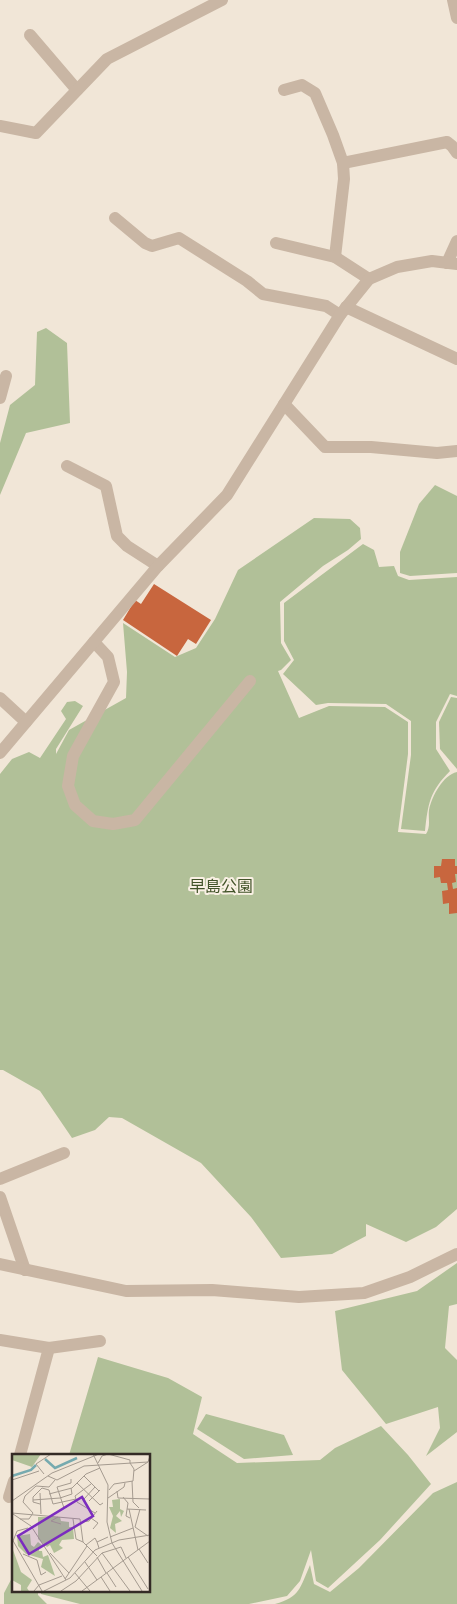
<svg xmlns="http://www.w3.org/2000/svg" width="457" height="1604" viewBox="0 0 457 1604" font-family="Montserrat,'Noto Sans JP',sans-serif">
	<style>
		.green { fill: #b1c098 }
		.building { fill: #c8663e }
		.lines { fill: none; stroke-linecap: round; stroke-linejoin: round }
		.minor { stroke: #c9b6a4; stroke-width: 12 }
		.labels { text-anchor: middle; stroke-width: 4; stroke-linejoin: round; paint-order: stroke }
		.park-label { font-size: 16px; fill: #425329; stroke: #f9f0e4 }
		.inset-river { fill: none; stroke: #76aaaf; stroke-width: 2.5 }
		.inset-road { fill: none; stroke: #a59b90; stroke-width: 1 }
		.view { fill: #7b2cbf; fill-opacity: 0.15; stroke: #7b2cbf; stroke-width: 2.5 }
		.inset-edge { fill: none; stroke: #342b26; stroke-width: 2.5 }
	</style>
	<rect width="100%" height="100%" fill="#f1e6d7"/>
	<g class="green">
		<path d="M46,328L67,343L70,423L26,433L0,495V443L10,405L35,385L37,332Z"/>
		<path d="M435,485L457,496V573L410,576L400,573V552L419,504Z"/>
		<path d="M314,518L350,519L360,528L361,539L348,550L323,566L280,602L281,643L291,660L281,670L278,671L299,718L329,706L385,707L408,722V754L398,832L426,834C431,826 428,819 429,810C432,796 443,775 457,772V1209L436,1227L406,1242L366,1224V1236L332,1254L281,1258L251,1217L201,1163L122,1118L109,1117L95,1130L72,1138L40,1091L3,1070H0V774L12,759L29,752L40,758L66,719L61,711L67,702L75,701L83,706L56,749V754L69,730L126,698L127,672L123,623L175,657L196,648L215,619L238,570Z"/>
		<path d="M363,544L374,550L379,567L394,566L398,576L409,580L457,577V696L450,694L436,722V749L450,771C430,791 428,803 425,831L401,829L411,755V721L386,704L328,703L316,705L283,674L294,660L284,641V603Z"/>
		<path d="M451,697L457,698V769L440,749L439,722Z"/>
		<path d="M457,1263V1304L449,1306L445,1348L457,1360V1432L426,1456L440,1428L438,1407L386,1424L342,1370L335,1311L417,1291Z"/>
		<path d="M98,1357L168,1378L202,1397L193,1434L237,1463L320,1460L335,1448L381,1426L408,1455L431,1484L380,1540L328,1588L316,1581L311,1550L300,1581L287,1596L249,1604H80L41,1594V1590H149V1455H69Z"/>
		<path d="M206,1414L284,1435L293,1455L244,1459L197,1429Z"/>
		<path d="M457,1482V1604H275C300,1597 300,1588 310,1565L314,1584L330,1592L359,1568L433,1493Z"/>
		<path d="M14,1574V1590H38V1595L47,1604H4V1593Z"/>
	</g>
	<g class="building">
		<path d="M154,584L211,620L196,644L188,639L177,656L123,620L135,600L141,604Z"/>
		<path d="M442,859H455V866H457V874H455L456,882L452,883L453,889L457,888V913L449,914V903L443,904L442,891L448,890L447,883H441L440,877L434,878V866H441Z"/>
	</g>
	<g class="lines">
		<g class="minor">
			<path d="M453,0L457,18"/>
			<path d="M30,35L77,90"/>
			<path d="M284,90L302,85L315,93L333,135L343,163L344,179L335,257"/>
			<path d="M0,126L36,133L107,59L222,0"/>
			<path d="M343,163L447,142L452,146L457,153"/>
			<path d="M115,218L145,243L152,246L179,238L247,281L263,294L326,306L340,315"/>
			<path d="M276,243L335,257L369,279"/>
			<path d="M447,263L457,241"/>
			<path d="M346,307L457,359"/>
			<path d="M0,398L6,376"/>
			<path d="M284,404L325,447H371L437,453L457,451"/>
			<path d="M67,466L106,486L117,536L127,546L158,566"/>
			<path d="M94,642L108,657L114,682L73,756L68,786L75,805L93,821L113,824L135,820L250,681"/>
			<path d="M0,698L26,722"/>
			<path d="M0,753L158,566L227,495L340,315L369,279L397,267L432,261L457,264"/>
			<path d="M0,1179L64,1153"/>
			<path d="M0,1197L25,1270"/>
			<path d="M0,1264L126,1291L212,1290L299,1297L364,1293L410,1277L457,1254"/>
			<path d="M0,1340L49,1348L20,1455"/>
			<path d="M49,1348L100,1341"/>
			<path d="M9,1497L14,1481"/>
		</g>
	</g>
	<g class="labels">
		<g class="park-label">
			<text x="221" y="892">早島公園</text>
		</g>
	</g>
	<g transform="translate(12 1454)">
		<rect width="138" height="138" fill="#f1e6d7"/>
		<path d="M0,0H29L20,13L0,6ZM108,45V55L112,57L109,63L108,57L104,62L110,67L103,70L104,79L98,74L101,62L97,53H101L100,46ZM26,63H48L49,67L57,68V73H61L62,85L50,86L47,91L51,94L42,99L38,91L35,93L26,85ZM18,80L19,91L22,93L26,88L31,92L27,94V97H30L31,103L36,101L43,122L29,113L31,105L14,100L6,92L5,82ZM0,93L9,118L20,126L15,134L17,137H9V131L0,126Z" fill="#b1c098"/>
		<path class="inset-river" d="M33,5L43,14L65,4M0,22L19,16L24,11"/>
		<path class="inset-road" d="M81,0L96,31L95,68L100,89L130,137M86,9L90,2L96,0L118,6V9M122,17L136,8M32,20L24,10L39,0M36,22L45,26L72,12L136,8L138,2M72,22L87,37M0,26L27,17M120,27L121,48L127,54M65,29L88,51L91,49M79,30L63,42L65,48L83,59M97,36L102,30L121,27L122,15L118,9M105,37L106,44L138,45M28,39L29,60M37,40L60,34L74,20L88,14M111,43L116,49L114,62L118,64M96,44L112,33L113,29M72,45L83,33M21,46L48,44L60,40L59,34M0,47L40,19L87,0M77,47L88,36M28,50L21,48V43L30,34L37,36L41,50L64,45M55,53L52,54L45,33L59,29V25M115,55L134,56M117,55L126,96M0,59L68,65L71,88L85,102M21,59L11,48L13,42L24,32L37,33L43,26M1,60L19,72L54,126M46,63L39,67L49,70M79,64L86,69L81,75M8,65H17L21,59M61,65L64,85L71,88M70,68L77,67L85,57M123,73L128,55M123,73L136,82M98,83L121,74M0,85L30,137M1,87L5,77L16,74M74,91L83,84L85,88M87,94L85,88L96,83M127,95L136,109M38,99L57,119M90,99L118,137M11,100L25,106L29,121L34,118M85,103L94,119M116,103L136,135M73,108L85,126M63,119L78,137M95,119L104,133M89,123L98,137M53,125L75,92M22,137L27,131L50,122M32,137L58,124L83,96L107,86L138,81M49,137L64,127L90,99L109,93L114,104M70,137L138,87"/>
		<path class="view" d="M70,43L81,62L17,100L6,82Z"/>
		<rect width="138" height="138" class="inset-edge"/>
	</g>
</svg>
